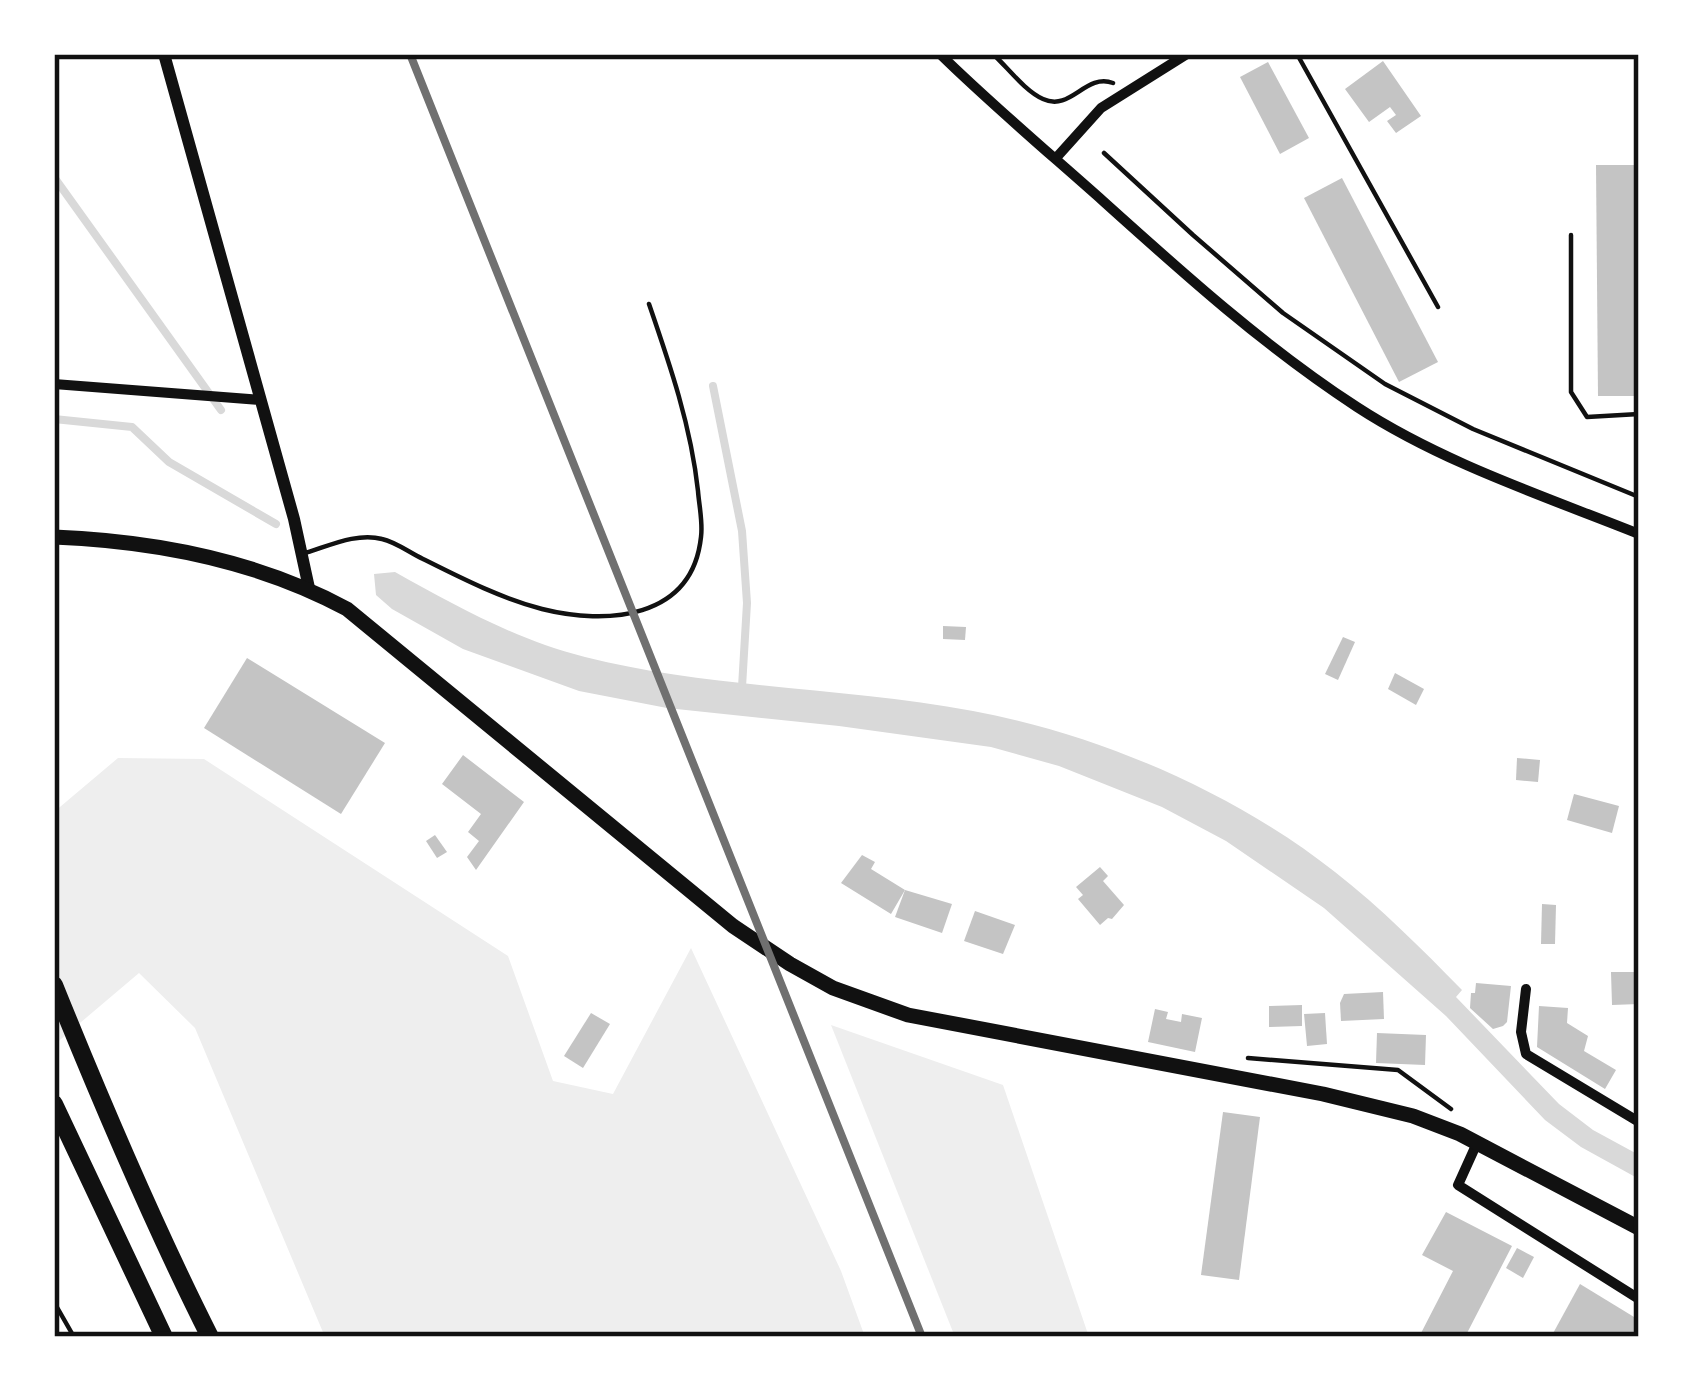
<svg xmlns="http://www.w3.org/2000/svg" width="1693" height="1391" viewBox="0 0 1693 1391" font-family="Arial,sans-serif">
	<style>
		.green { fill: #eee }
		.water { fill: #d9d9d9 }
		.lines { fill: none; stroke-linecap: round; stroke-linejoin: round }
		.stream { stroke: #d9d9d9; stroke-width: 8 }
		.building { fill: #c4c4c4 }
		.path { stroke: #111; stroke-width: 4.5 }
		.service { stroke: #111; stroke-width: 4.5 }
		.minor { stroke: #111; stroke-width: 10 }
		.tertiary { stroke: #111; stroke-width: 12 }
		.secondary { stroke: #111; stroke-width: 15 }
		.motorway { stroke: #111; stroke-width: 18 }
		.rail { stroke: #707070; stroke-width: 8 }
		.neatline { fill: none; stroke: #111; stroke-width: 4.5 }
	</style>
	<rect width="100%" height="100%" fill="#fff"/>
	<g class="green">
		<path d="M118,758L204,759L508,956L553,1081L613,1094L691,948L841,1271L865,1337H325L195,1028L139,973L54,1045V812Z"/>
		<path d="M831,1025L1003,1085L1089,1337H955Z"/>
	</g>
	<path class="water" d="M395,572C456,606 517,640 585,657C712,689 845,687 973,711C1099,734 1235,793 1335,872C1381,908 1422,949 1462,990L1456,997L1559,1104L1593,1130L1639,1155V1179L1581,1147L1545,1120L1446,1016L1324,908L1226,841L1162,807L1059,766L991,747L839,726L667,708L579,691L463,649L392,609L376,595L374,574Z"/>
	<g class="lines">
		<g class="stream">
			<path d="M54,177L221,410"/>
			<path d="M713,386L742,531L747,603L742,687"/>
			<path d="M54,419L132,427L169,462L276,524"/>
		</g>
	</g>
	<g class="building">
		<path d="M1383,61L1421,116L1396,133L1387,121L1396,115L1390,107L1369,122L1345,89Z"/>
		<path d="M1268,62L1309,138L1280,154L1240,77Z"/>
		<path d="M1596,165H1639V396H1598Z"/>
		<path d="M1342,178L1438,362L1399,382L1304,198Z"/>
		<path d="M943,626L966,627L965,640L943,639Z"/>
		<path d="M1343,637L1355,642L1338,680L1325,674Z"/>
		<path d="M247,658L385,743L341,814L204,728Z"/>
		<path d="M1395,673L1424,689L1416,705L1388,689Z"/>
		<path d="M463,755L524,802L476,870L467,857L479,841L468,832L481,814L442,784Z"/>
		<path d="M1517,758L1540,760L1538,782L1516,780Z"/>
		<path d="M1574,794L1619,806L1612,833L1567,820Z"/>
		<path d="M435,835L447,852L437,858L426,841Z"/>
		<path d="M862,855L875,862L871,869L905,890L891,914L841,883Z"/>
		<path d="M1100,867L1108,876L1103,881L1124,905L1112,919L1108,918L1100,925L1078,899L1083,895L1076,887Z"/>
		<path d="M905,890L952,904L942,933L895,917Z"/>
		<path d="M1542,904L1556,905L1555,944H1541Z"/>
		<path d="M975,911L1015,925L1003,954L964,941Z"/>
		<path d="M1611,972H1639V1004L1612,1005Z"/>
		<path d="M1476,983L1511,986L1507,1022L1503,1026L1493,1029L1470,1008L1471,993H1475Z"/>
		<path d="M1383,992L1384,1019L1341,1021L1340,1003L1344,994Z"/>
		<path d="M1302,1005V1026L1269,1027V1006Z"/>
		<path d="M1539,1006L1568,1008L1567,1023L1588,1036L1584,1051L1616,1070L1605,1089L1537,1047Z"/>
		<path d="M1155,1009L1168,1012L1166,1019L1181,1022L1182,1014L1202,1018L1195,1052L1148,1042Z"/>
		<path d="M591,1013L610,1024L583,1068L564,1056Z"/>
		<path d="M1325,1013L1327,1044L1307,1046L1304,1014Z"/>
		<path d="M1377,1033L1426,1035L1425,1065L1376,1063Z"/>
		<path d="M1223,1112L1260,1117L1239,1280L1201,1275Z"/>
		<path d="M1446,1212L1512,1246L1465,1337H1419L1453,1271L1422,1255Z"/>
		<path d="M1517,1248L1534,1257L1523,1278L1506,1268Z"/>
		<path d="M1580,1284L1639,1320V1337H1551Z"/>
	</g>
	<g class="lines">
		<g class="path">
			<path d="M993,54C1008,68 1025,91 1043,99C1071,112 1085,73 1113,83"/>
			<path d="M1104,153L1193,235L1283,313L1385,384L1473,429L1639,497"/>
			<path d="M1248,1058L1398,1070L1451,1109"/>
			<path d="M54,1302L74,1337"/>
		</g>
		<g class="service">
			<path d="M1297,54L1438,307"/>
			<path d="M1571,235V392L1587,417L1639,414"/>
			<path d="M302,554C327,547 356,532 382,539C396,542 410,553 423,559C461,578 500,598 542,609C606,625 692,620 701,537C703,522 699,505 698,491C691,426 670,365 649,304"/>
		</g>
		<g class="minor">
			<path d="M940,54C992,105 1048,152 1103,201C1184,274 1265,347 1357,407C1443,463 1544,496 1639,534"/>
			<path d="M1056,158L1101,108L1187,54"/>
			<path d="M54,384L261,400"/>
			<path d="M1526,989L1521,1032L1526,1054L1639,1122"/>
			<path d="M1477,1143L1458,1185L1639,1299"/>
		</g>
		<path class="tertiary" d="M164,54L294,519L309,588"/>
		<path class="secondary" d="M54,537C155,541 258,561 347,609L733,926L790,964L833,988L908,1015L1323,1094L1413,1116L1460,1134L1639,1228"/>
		<g class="motorway">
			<path d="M54,985C102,1104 152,1222 210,1337"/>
			<path d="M54,1104L164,1337"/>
		</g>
		<path class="rail" d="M410,54L922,1337"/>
	</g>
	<rect width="1693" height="1391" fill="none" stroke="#ffffff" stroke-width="114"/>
	<rect x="57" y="57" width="1579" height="1277" class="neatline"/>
</svg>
